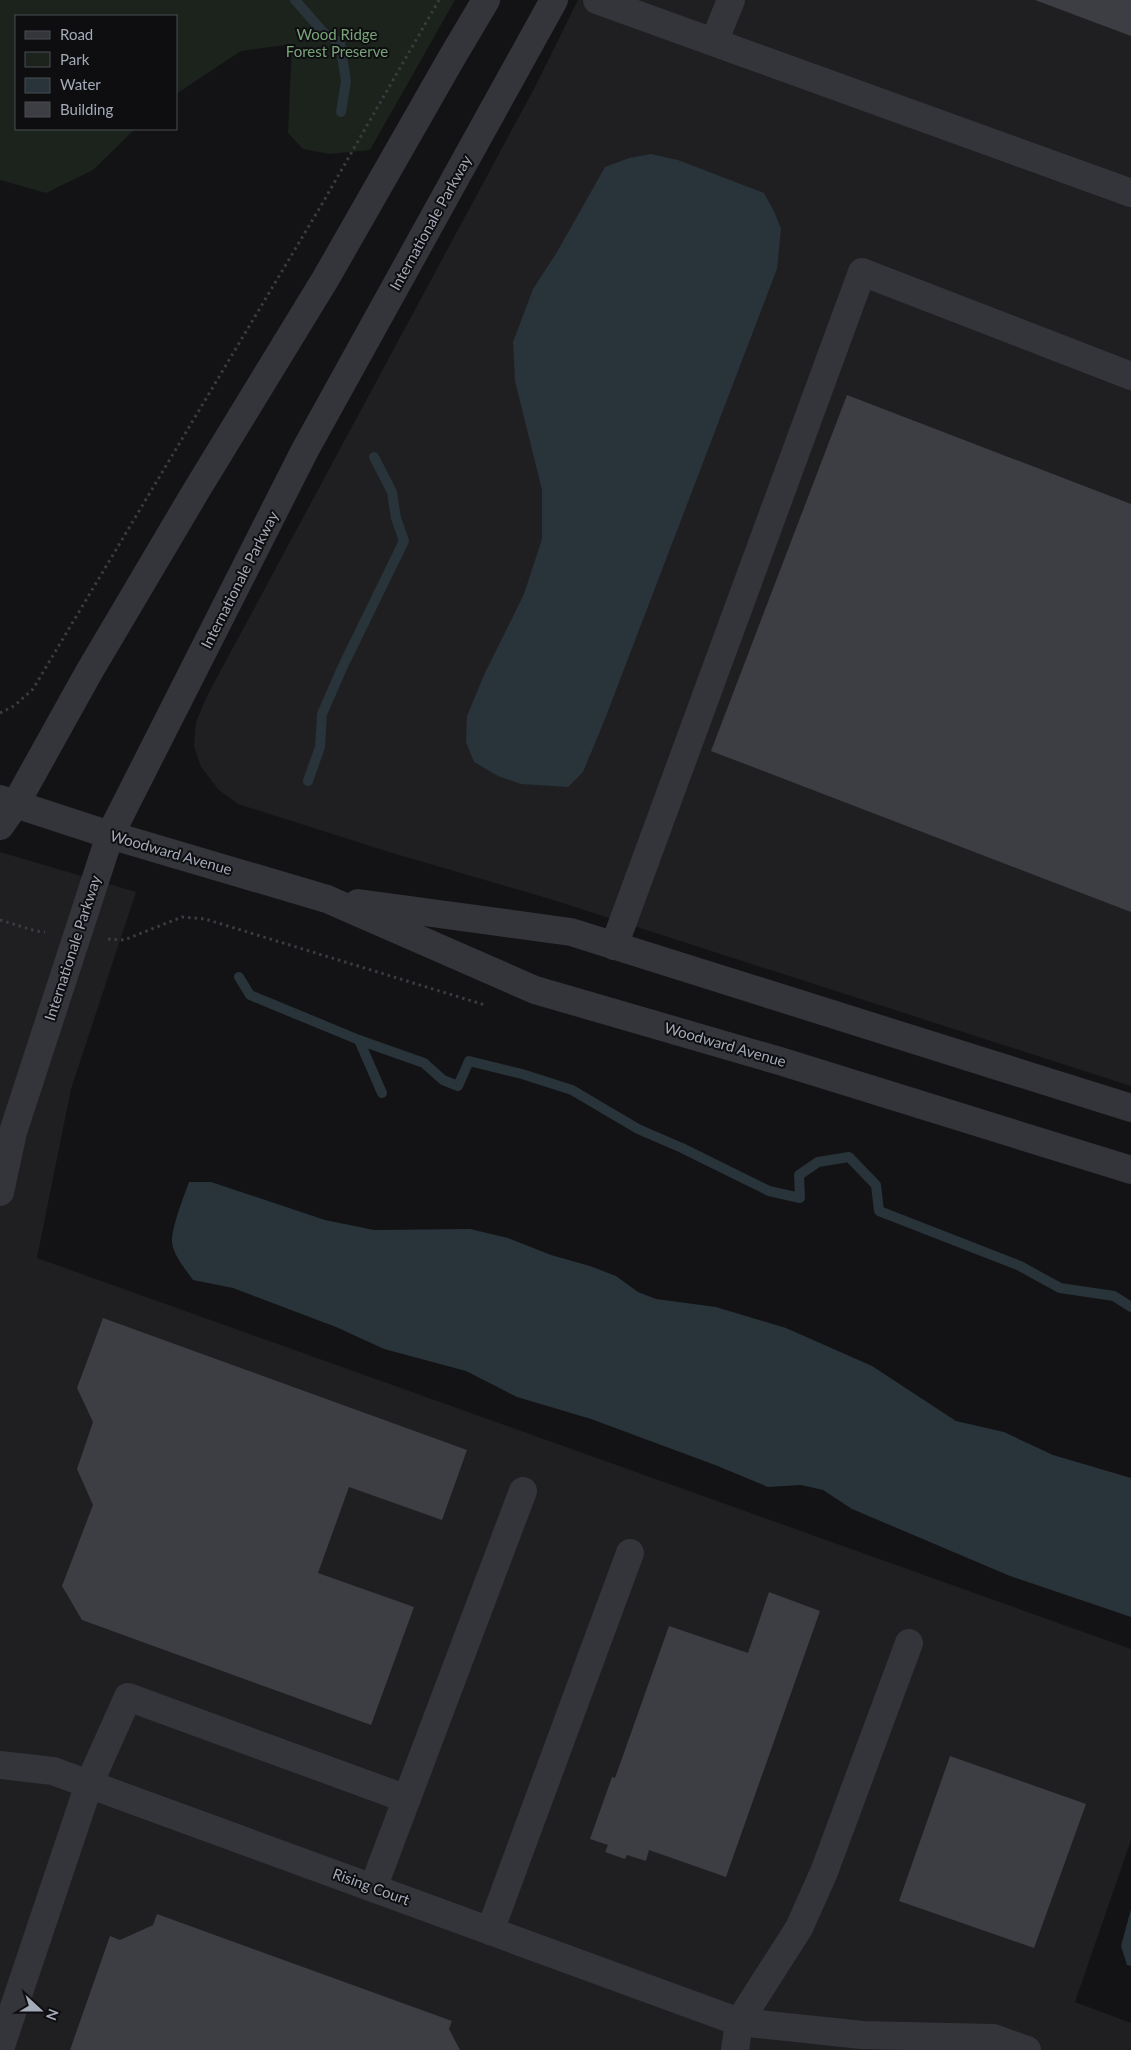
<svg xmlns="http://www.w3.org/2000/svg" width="1131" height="2050" viewBox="0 0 1131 2050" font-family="Lato,sans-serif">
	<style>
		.built { fill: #1f1f22 }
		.green { fill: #1b231c }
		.water { fill: #28333a }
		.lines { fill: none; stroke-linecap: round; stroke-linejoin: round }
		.stream { stroke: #28333a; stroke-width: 10 }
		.building { fill: #3d3e43 }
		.path { stroke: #3a3c42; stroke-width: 3; stroke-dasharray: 2.5 4; stroke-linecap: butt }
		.minor { stroke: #34353b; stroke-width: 28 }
		.labels { text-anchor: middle; stroke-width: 4; stroke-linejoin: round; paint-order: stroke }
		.park-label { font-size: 15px; fill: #79a47a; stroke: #0e0e10 }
		.street-label { font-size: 15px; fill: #a4aab7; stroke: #0e0e10 }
	</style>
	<rect width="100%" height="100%" fill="#131315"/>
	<g class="built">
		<path d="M578,0H1131V1086L550,899L392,853L238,804L219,790L201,767L194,746L196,722L207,696L536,85Z"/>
		<path d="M0,852L136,892L71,1089L37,1258L1131,1649V1840L1075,2002L1131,2023V2050H0Z"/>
	</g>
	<path class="green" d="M0,0H455L370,150L329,154L303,149L288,133L292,44L241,51L176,94V16H16V129H135L93,170L46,193L0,180Z"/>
	<g class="water">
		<path d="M651,154L678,160L764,193L774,211L781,229L777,269L605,719L583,772L568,787L521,784L498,776L474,762L466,742L467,716L484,675L524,594L542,539V490L515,381L513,342L533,289L557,252L605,167L629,158Z"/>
		<path d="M189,1182H211L325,1220L374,1230L470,1229L508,1238L551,1255L590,1266L616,1276L638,1292L656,1299L716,1307L786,1328L872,1366L956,1421L1004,1432L1053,1455L1131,1478V1617L1010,1576L852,1509L823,1490L801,1485L768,1487L715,1465L591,1419L517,1397L466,1371L384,1349L336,1327L233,1288L193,1280C186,1270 173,1255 172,1242C171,1229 184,1196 189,1182Z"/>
		<path d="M1131,1909V1966L1127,1965L1121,1946Z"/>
	</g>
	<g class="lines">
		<g class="stream">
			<path d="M295,0L324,33L340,43L346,81L341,112"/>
			<path d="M308,781L320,747L322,714L343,666L404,541L396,518L392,492L374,457"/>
			<path d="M239,977L250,995L359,1040L382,1093"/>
			<path d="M359,1040L424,1063L443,1080L458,1086L469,1061L522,1074L572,1090L638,1129L682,1148L769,1191L800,1198L799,1175L818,1162L849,1157L876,1185L879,1211L1020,1266L1060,1288L1114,1296L1131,1307"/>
		</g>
	</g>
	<g class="building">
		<path d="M1036,0H1131V36L1035,0Z"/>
		<path d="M847,395L1131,504V912L711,751Z"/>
		<path d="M103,1318L467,1450L442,1520L349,1487L318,1573L414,1607L371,1725L82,1620L62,1586L93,1505L77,1469L93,1422L77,1388Z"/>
		<path d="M769,1592L820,1611L726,1877L649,1850L646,1861L627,1855L625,1859L605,1852L608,1845L590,1839L612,1777L615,1778L669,1626L748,1653Z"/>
		<path d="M950,1756L1086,1804L1034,1948L899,1901Z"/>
		<path d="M157,1914L452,2021L449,2029L460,2050H70L110,1936L120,1940L153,1925Z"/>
	</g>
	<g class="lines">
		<g class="path">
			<path d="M0,713L14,706L33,689L322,204L439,0"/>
			<path d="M0,920L36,931L45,932"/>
			<path d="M108,939L124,940L182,917L205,919L485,1005"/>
		</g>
		<g class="minor">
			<path d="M597,0L1131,193"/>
			<path d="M714,42L731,0"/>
			<path d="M0,799L110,835L327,899L535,990L783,1062L1131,1170"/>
			<path d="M0,826L15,805L89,672L196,491L326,278L451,59L486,0"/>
			<path d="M358,903L571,932L1131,1108"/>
			<path d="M614,946L862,272L1131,376"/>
			<path d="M0,1192L13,1132L110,835L305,450L554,0"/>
			<path d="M0,1765L53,1771L739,2022L862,2035L993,2038L1027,2050"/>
			<path d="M373,1888L523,1491"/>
			<path d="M490,1931L630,1553"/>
			<path d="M0,2049L89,1784L128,1697L407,1799"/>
			<path d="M735,2050L739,2022L799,1928L824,1872L909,1643"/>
		</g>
	</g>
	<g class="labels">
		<g class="park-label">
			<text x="337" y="40">Wood Ridge<tspan x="337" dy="17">Forest Preserve</tspan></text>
		</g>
		<g class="street-label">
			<text transform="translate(431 223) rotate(-61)" y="5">Internationale Parkway</text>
			<text transform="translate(240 580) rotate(-63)" y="5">Internationale Parkway</text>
			<text transform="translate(171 853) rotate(16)" y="5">Woodward Avenue</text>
			<text transform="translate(73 948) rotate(-72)" y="5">Internationale Parkway</text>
			<text transform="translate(725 1045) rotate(16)" y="5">Woodward Avenue</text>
			<text transform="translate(371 1887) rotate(20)" y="5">Rising Court</text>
		</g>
	</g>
	<rect x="15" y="15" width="162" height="115" fill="#0e0e10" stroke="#4a4c53"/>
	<rect x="25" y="31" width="25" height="8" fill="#34353b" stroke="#4a4c53"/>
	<text x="60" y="40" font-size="15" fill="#a4aab7">Road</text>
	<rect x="25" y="52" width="25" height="15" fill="#1b231c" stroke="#4a4c53"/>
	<text x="60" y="65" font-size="15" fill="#a4aab7">Park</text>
	<rect x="25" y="78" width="25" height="15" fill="#28333a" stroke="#4a4c53"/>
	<text x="60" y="90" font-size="15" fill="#a4aab7">Water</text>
	<rect x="25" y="102" width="25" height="15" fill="#3d3e43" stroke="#4a4c53"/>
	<text x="60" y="115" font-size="15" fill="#a4aab7">Building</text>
	<g transform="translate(40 2010) rotate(111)" stroke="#0e0e10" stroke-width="4" paint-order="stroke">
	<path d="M0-4L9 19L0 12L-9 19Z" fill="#a4aab7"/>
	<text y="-8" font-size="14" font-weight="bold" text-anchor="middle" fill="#a4aab7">N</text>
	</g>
</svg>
